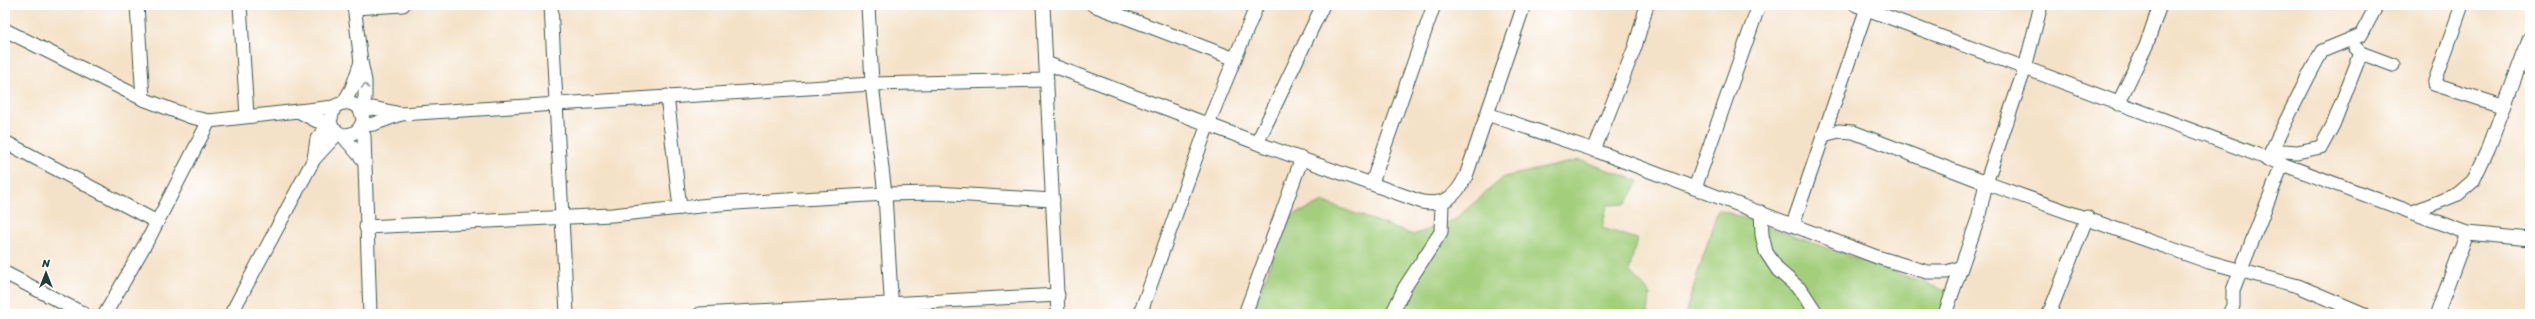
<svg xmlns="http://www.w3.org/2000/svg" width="2535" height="319" viewBox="0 0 2535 319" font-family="Sriracha,sans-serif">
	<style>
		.green { fill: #a3cf7c; stroke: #618658 }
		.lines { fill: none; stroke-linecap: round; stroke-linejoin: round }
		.minor-casing { stroke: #3f564a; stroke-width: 15 }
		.minor { stroke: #fff; stroke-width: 13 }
		.oneway { stroke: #8f9e9a }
	</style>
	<rect width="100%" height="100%" fill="#fff"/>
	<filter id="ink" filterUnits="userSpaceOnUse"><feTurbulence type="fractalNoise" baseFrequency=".025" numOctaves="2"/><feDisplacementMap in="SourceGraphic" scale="8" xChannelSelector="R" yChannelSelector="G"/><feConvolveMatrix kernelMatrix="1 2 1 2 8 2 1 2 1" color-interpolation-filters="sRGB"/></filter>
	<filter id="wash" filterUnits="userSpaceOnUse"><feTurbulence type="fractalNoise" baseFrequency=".012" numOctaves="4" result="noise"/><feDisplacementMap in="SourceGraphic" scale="16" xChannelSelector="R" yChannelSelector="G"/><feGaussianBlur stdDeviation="0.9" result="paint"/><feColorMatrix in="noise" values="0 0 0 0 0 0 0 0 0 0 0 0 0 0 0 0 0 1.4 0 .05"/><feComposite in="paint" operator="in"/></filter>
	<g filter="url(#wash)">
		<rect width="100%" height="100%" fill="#f4e2c8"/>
		<g class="green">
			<path d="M1580,160L1639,181L1626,204L1607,205L1602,228L1637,239L1629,271L1650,294L1648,314H1252L1288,217L1324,202L1413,235L1453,221L1504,177Z"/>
			<path d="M1718,209L1949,292L1941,314H1685Z"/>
		</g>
	</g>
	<g filter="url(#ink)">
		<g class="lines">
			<defs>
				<g id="minor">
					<path d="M137,5L143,99"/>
					<path d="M240,5L247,116"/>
					<path d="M354,5L361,62L365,81V98L360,109"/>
					<path d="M551,5L567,314"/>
					<path d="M868,5L872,84L885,194L892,314"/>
					<path d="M1043,5L1058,314"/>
					<path d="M1093,5L1235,59"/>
					<path d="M1856,5L2467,233L2530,239"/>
					<path d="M2462,5L2434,84L2502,106"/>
					<path d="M354,8L403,5"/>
					<path d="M5,30L143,99L191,117L209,121L334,107"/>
					<path d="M2355,47L2361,53L2393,65"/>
					<path d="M1046,63L1257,143L1422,202C1446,206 1456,196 1466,176L1524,5"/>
					<path d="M667,96L680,208"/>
					<path d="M344,102L352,88L361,62"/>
					<path d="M2118,104L2146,46L2160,5"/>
					<path d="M298,111L317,121L330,122"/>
					<path d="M361,111L373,108L401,114L872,84L1047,80"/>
					<path d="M1487,114L1594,150L1877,257L1927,272H1947L1961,267"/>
					<path d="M362,125L374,124L401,114"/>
					<path d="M360,128L364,136L370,314"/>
					<path d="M342,135C354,135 360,131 363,120C361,104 347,98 334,107L330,122L333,129L342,135L365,162"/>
					<path d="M1823,135L1839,131L1853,132L1986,183L2209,262L2298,286L2364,314"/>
					<path d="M5,142L157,222"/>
					<path d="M1257,143L1323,5"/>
					<path d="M1594,150L1635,47L1647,5"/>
					<path d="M2272,150L2297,152L2321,147L2333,125L2361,53"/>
					<path d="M314,159L317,139L330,124"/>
					<path d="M2267,160C2285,123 2302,87 2322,51L2361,35L2377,5"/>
					<path d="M1372,183L1434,5"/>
					<path d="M1695,188L1759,5"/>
					<path d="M1761,212L1762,235L1766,252L1778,270L1802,291L1817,314"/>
					<path d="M2413,212L2458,194L2473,181L2489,147L2530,37"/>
					<path d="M1793,224L1868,5"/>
					<path d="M366,227L612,215L720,204L885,194L935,193L1053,200"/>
					<path d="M5,273L84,314"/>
					<path d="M105,314L151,234L209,121"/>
					<path d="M231,314L314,159L338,133"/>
					<path d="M700,314L1058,295"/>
					<path d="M1140,314L1208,124L1257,5"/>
					<path d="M1245,314L1302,158"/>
					<path d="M1392,314L1405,287L1441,232L1442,203"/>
					<path d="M1945,314L1978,219L1986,183L2025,68L2041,5"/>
					<path d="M2049,314L2087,217"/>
					<path d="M2229,314L2233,306V290L2282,165"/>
					<path d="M2437,314L2467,233"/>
				</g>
			</defs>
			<use href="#minor" class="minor-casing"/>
			<use href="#minor" class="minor"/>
		</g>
		<defs><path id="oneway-chevron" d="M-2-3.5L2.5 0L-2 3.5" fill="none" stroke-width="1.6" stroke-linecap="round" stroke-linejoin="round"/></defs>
		<use class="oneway" href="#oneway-chevron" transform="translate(365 86) rotate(-92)"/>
	</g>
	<rect width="2535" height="319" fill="none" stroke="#fff" stroke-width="20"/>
	<g transform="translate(46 273)" stroke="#ffffff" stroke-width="3" paint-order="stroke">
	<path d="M0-3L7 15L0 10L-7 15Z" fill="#1f3d34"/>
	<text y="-6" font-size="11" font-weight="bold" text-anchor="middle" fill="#1f3d34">N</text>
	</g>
</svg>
